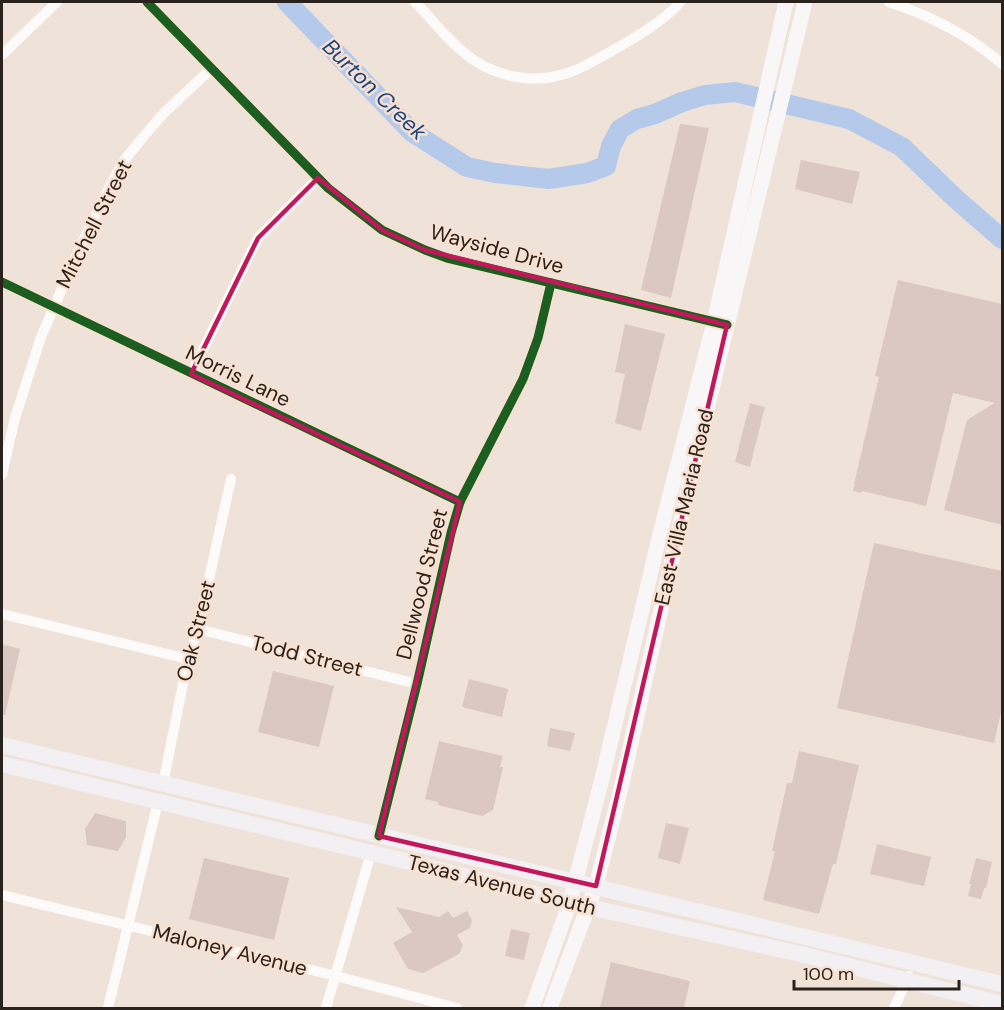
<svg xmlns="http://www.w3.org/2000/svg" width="1004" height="1010" viewBox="0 0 1004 1010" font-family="'DM Sans',sans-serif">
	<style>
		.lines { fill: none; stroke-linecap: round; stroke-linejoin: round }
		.river { stroke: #b5caea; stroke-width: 20 }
		.building { fill: #dbc8c2 }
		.street { stroke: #fdfbf9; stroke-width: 10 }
		.secondary { stroke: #f8f6f6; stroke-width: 15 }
		.primary { stroke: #f2f0f2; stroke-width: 16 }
		.cycleway-casing { stroke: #f8e1d0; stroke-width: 13 }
		.cycleway { stroke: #1b5e20; stroke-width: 9 }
		.marked { fill: none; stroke: #c2185b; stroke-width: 4.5; stroke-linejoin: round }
		.labels { text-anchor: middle; stroke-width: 5; stroke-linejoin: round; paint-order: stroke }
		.street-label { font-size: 21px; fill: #2a221c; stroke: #f8e1d0 }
		.water-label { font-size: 22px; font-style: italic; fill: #1a4581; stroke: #f8e1d0 }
	</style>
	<rect width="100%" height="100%" fill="#efe2d9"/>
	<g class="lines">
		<path class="river" d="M287,2L412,132L467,167L495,173L549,179L587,173L606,166L611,146L620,129L637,119L655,114L682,102L705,95L735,92L849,119L902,147L956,199L1002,239"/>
	</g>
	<g class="building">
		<path d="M680,124L709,128L671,298L641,290Z"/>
		<path d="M801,160L860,172L852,204L795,189Z"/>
		<path d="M898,280L1002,304V525L944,510L967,420L995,403L953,393L926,506L862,491L861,493L853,491L855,484H854L879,377L875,376Z"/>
		<path d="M625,324L665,334L641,431L615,423L625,374L615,372Z"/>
		<path d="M750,403L765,407L750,467L735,462Z"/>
		<path d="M874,543L1002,571V708L994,743L837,708Z"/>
		<path d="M2,644L20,649L5,715H2Z"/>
		<path d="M273,671L334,686L319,747L258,732Z"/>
		<path d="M469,679L508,689L502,717L462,707Z"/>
		<path d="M550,728L575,733L570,751L547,746Z"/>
		<path d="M439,741L503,756L500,767H503L493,810L482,816L438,805V802L425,799Z"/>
		<path d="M799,751L859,765L836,864H833L819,914L763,900L775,851H772L787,783H792Z"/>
		<path d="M95,813L126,821V837L118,851L87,845L85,829Z"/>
		<path d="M666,823L689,828L680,864L658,858Z"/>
		<path d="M877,844L931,857L924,886L870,874Z"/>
		<path d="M204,858L289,878L274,940L189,919Z"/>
		<path d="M976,858L992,862L986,888H984L981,899L968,896L971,884H969Z"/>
		<path d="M396,907L439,917L448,911L453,918L467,911L472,920L470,928L457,935L463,945L459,954L423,973L408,969L393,943L412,932Z"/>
		<path d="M511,929L530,933L524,960L505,956Z"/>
		<path d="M611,962L690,981L684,1008H600Z"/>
	</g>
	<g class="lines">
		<g class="street">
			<path d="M147,2L328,188L382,230L425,250L447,258L685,314L721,323"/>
			<path d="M415,2C431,18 445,37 462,51C493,78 535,86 573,71C586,66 598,58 610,52C631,40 665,21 680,2"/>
			<path d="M889,2C931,16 969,35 1002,64"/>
			<path d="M2,55L57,2"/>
			<path d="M2,282L460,502"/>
			<path d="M191,374L258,238L318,178"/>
			<path d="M2,475L15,418L41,337L81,245L111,184L123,162L144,136L164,113L212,68"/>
			<path d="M2,614L188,659"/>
			<path d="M198,629L417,684"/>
			<path d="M163,784L188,659L198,629L231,479"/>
			<path d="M379,836L417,684L451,533L460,502L523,379L538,338L551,283"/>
			<path d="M2,895L336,976L457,1008"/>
			<path d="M108,1008L158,802"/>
			<path d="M326,1008L371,853"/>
			<path d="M894,1008L909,976"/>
		</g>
		<g class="secondary">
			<path d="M532,1008L570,902L601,783L659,538L714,322L786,2"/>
			<path d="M550,1008L596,886L621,788L689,484L805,2"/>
		</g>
		<g class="primary">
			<path d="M2,745L1002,984"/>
			<path d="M2,764L401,860L502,886L589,907L796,953L1002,1004"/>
		</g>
		<defs>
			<g id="cycleway">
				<path d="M147,2L328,188L382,230L425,250L447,258L727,325"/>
				<path d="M2,282L460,502"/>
				<path d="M379,836L417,684L451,533L460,502L523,379L538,338L551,283"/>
			</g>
		</defs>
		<use href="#cycleway" class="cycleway-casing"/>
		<use href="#cycleway" class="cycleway"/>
	</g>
	<path class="marked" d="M318,178L382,230L425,250L727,325L596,886L379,836L460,502L191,374L258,238Z"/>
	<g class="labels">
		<g class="street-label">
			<text transform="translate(94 224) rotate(-63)" y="7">Mitchell Street</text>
			<text transform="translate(497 249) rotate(15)" y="7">Wayside Drive</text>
			<text transform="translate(238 376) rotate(26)" y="7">Morris Lane</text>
			<text transform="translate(684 507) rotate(-77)" y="7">East Villa Maria Road</text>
			<text transform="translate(422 584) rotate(-76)" y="7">Dellwood Street</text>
			<text transform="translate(196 631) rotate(-76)" y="7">Oak Street</text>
			<text transform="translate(307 656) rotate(14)" y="7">Todd Street</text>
			<text transform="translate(502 885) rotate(14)" y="7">Texas Avenue South</text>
			<text transform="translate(230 950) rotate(14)" y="7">Maloney Avenue</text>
		</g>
		<g class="water-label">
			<text transform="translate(375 89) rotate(44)" y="8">Burton Creek</text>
		</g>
	</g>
	<rect width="1004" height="1010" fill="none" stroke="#2a221c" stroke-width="6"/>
	<path d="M794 980v9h165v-9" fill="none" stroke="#2a221c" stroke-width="3"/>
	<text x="803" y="980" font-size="18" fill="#2a221c" stroke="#f8e1d0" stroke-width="4.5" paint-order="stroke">100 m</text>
</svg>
